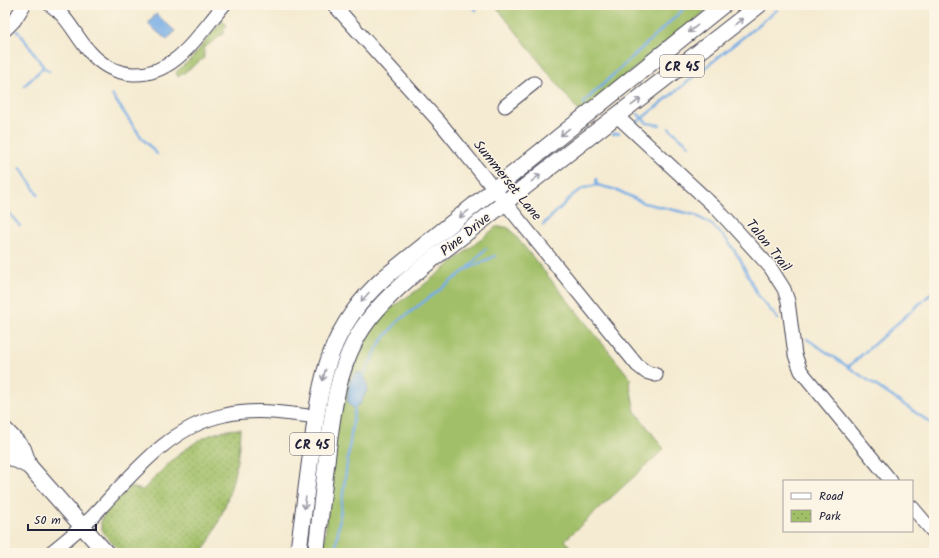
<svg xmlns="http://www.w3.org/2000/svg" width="939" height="558" viewBox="0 0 939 558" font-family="Kalam,sans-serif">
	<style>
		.grass { fill: #a1bf67; stroke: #627051 }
		.park { fill: url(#park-dots); stroke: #627051 }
		.water { fill: #77ade5; stroke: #4c6890 }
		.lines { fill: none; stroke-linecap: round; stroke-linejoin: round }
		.stream { stroke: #77ade5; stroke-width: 2.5 }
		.minor-casing { stroke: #424052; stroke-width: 15 }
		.major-casing { stroke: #424052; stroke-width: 18 }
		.minor { stroke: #fff; stroke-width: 13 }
		.major { stroke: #fff; stroke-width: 16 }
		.oneway { stroke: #9c9ca7 }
		.labels { text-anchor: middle; stroke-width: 3; stroke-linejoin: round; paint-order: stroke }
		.shield { fill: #fcf5e5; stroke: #63616e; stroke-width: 1 }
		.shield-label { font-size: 13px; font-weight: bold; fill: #22223b }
		.street-label { font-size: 14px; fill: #22223b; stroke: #fcf5e5 }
	</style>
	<defs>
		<pattern id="park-dots" width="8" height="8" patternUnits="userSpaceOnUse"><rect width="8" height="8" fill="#a1bf67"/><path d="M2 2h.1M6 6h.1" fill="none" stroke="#839b56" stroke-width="1.8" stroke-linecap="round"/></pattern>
	</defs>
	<rect width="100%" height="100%" fill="#fcf5e5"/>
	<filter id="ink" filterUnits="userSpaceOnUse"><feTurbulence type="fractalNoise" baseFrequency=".025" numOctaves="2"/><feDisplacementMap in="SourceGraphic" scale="8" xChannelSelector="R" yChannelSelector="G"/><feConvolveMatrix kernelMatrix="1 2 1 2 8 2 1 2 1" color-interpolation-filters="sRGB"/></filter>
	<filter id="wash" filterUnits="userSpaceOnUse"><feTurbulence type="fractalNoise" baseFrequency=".012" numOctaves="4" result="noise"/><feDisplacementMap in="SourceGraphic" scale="16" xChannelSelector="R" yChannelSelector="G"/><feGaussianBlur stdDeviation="0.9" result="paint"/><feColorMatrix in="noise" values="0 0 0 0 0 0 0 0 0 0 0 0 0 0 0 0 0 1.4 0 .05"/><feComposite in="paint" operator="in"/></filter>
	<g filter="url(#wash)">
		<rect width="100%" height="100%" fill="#f5ebd2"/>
		<g class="grass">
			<path d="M495,5H713L580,113Z"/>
			<path d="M222,21L227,25L223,30L225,32L204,48V58L178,77L176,72L191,59Z"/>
			<path d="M496,227H506L510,229L631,379L629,381L635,411L664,449L565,540L575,553H323L340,401L345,400C346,374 366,332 386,313C397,302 412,295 425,284C449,265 473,246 496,227Z"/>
			<path d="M318,447H321L311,553H304Z"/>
		</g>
		<path class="park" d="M240,429C239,472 225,516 202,553H196L192,550L190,553H122C116,546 106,538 102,529C95,517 122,495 130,487L143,490C169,462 199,429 240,429Z"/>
		<g class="water">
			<path d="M156,14L175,31L167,40L148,24Z"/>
			<path d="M357,372L364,375L368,388L360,404L353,408L348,403C348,392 347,380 357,372Z"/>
		</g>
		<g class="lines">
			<g class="stream">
				<path d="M471,5L476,10"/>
				<path d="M17,31L19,33"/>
				<path d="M21,35L43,66L41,70L24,86"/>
				<path d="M43,67L49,71"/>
				<path d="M112,95L141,137L157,154"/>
				<path d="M584,104L585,101L688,5"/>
				<path d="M638,114L647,123L660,125"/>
				<path d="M635,124L777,10"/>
				<path d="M669,128L690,146"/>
				<path d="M613,134L619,133"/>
				<path d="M20,167L38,195"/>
				<path d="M596,179L597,185"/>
				<path d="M5,208L20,226"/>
				<path d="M543,225L574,194L584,188L597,185L617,190L644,203L695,215L712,225L727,240L740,259L757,294L778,319"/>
				<path d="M469,267L486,248"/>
				<path d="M807,339L934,425"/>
				<path d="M848,367L934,291"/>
				<path d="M363,376L380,343L397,322L467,269L495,256"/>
				<path d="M336,546L344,553"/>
				<path d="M335,553L355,405"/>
			</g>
		</g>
	</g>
	<g filter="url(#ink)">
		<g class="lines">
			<defs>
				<g id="minor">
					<path d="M50,5C69,17 75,36 89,51C101,65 115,73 133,74C176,76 199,33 224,5"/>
					<path d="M334,5L442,125L637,365L646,372L656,375"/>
					<path d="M5,30L14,21L24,5"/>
					<path d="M505,106L534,83"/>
					<path d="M617,116L718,210L770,267L784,289L788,301L795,355L801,371L891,481"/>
					<path d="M912,507L934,533"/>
					<path d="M50,553C65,541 80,529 94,515C131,476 169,426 225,415C255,408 286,413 316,417"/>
				</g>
				<g id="major">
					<path d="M5,430L23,449L29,466"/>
					<path d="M5,449L13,458L29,466L106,553"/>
					<path d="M298,553C303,518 307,483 312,447C321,376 329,327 385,277L723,5"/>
					<path d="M316,553C320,518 324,484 328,449C333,411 337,375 355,341C378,295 444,251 484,219C575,147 668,77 759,5"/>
				</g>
			</defs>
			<use href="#minor" class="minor-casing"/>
			<use href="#major" class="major-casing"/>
			<use href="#minor" class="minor"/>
			<use href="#major" class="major"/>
		</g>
		<defs><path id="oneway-shaft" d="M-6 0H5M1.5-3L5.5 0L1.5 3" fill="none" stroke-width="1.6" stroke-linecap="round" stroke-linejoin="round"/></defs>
		<g class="oneway">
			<use href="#oneway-shaft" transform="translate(738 22) rotate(-39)"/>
			<use href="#oneway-shaft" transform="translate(693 29) rotate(141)"/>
			<use href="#oneway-shaft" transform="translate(636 102) rotate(-37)"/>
			<use href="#oneway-shaft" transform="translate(565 132) rotate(141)"/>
			<use href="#oneway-shaft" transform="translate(536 178) rotate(-38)"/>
			<use href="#oneway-shaft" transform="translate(464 214) rotate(142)"/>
			<use href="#oneway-shaft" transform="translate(365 297) rotate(131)"/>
			<use href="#oneway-shaft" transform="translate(324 375) rotate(105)"/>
			<use href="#oneway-shaft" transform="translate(305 503) rotate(97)"/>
		</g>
	</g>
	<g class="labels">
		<g class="shield">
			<rect x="660" y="55" width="44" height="22" rx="3"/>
			<rect x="290" y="433" width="44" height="22" rx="3"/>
		</g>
		<g class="shield-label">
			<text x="682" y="71">CR 45</text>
			<text x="312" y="449">CR 45</text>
		</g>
		<g class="street-label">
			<text transform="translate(508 180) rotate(51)" y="5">Summerset Lane</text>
			<text transform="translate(465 234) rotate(-39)" y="5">Pine Drive</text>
			<text transform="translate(769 245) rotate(51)" y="5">Talon Trail</text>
		</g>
	</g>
	<rect width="939" height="558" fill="none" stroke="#fcf5e5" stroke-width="20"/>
	<rect x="783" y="480" width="130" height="52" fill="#fcf5e5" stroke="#a5a1a1"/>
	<rect x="791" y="493" width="20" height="6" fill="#ffffff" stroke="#a5a1a1"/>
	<text x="819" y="500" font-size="12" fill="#22223b">Road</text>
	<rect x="791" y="510" width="20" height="12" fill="url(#park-dots)" stroke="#a5a1a1"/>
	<text x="819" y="520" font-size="12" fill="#22223b">Park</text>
	<path d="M28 524v6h68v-6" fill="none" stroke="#22223b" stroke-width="2"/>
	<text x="34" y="524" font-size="12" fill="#22223b" stroke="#fcf5e5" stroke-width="3" paint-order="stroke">50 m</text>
</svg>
